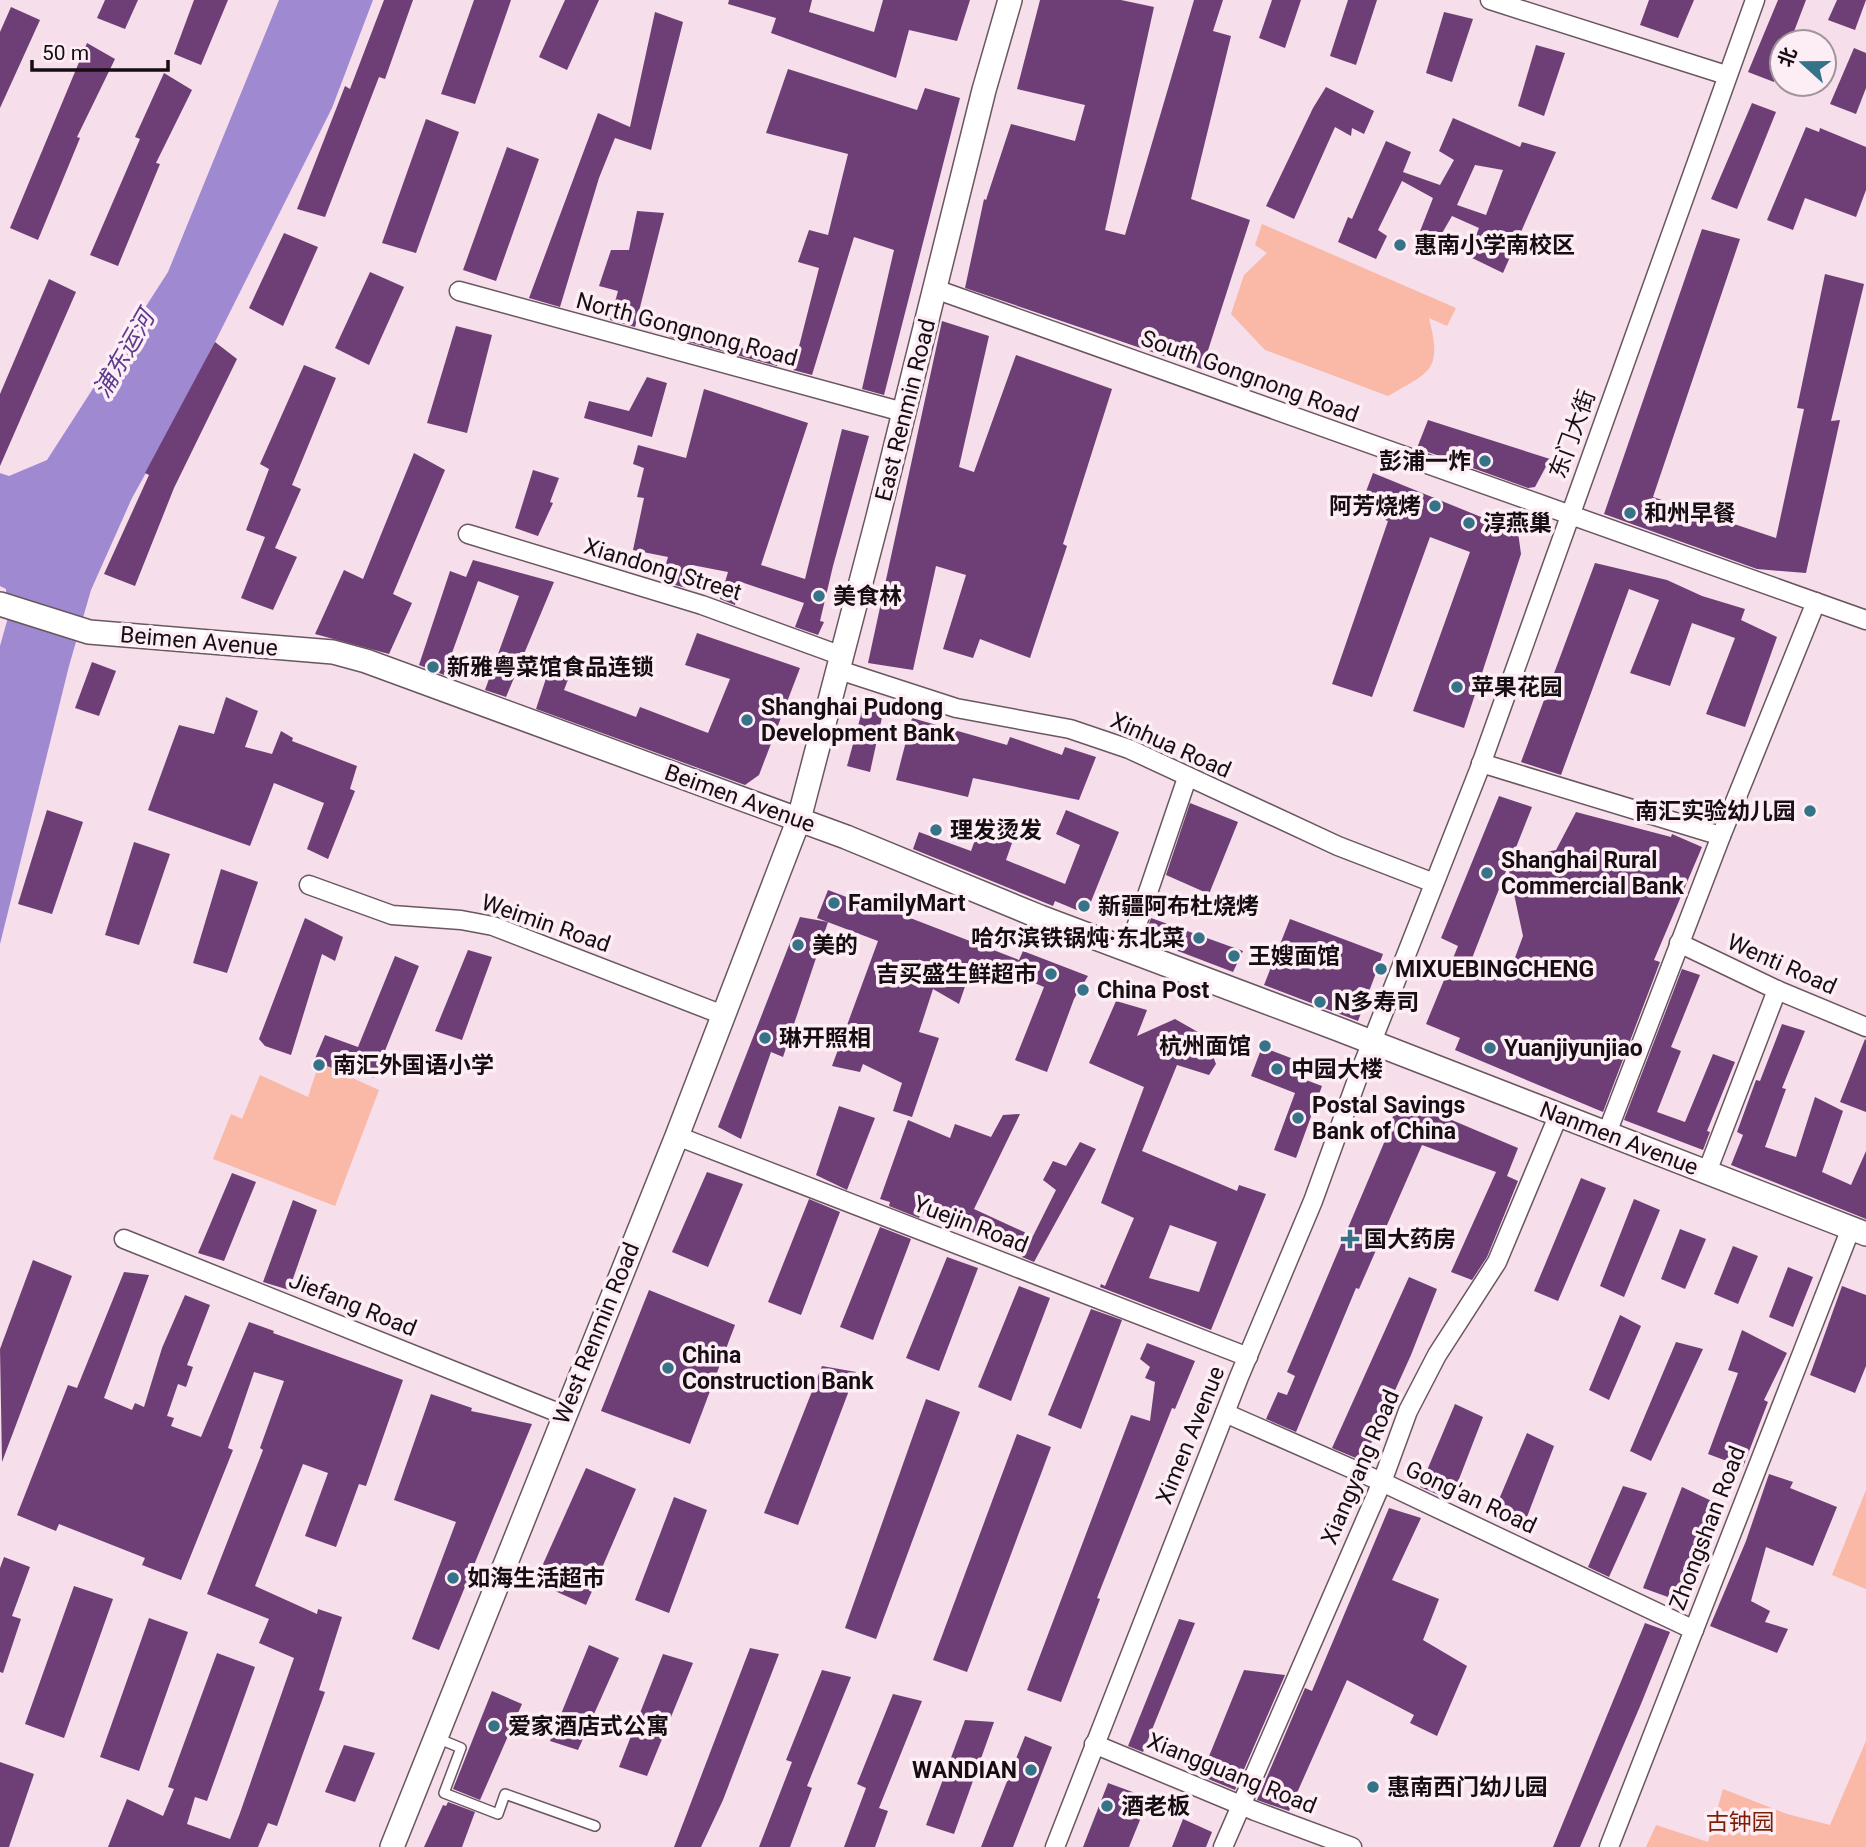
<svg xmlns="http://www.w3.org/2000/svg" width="1866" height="1847" viewBox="0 0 1866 1847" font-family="Roboto,'Noto Sans SC',sans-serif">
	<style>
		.green { fill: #fab8a7 }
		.water { fill: #9f8ad1 }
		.building { fill: #6e3f76; fill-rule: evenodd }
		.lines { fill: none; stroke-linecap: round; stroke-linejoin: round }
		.service-casing { stroke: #6a5660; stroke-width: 12 }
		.minor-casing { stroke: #6a5660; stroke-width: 21 }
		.tertiary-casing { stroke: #6a5660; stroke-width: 26 }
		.service { stroke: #fff; stroke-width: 9 }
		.minor { stroke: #fff; stroke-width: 18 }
		.tertiary { stroke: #fff; stroke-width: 23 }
		.poi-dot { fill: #367389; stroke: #fdeef6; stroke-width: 2.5 }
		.labels { text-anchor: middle; stroke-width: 7; stroke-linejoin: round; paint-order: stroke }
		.poi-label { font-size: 23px; font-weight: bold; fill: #160e12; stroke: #fdeef6; text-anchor: start }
		.street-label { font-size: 23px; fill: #160e12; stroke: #fdeef6 }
		.park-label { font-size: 23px; fill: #7d1d02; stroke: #fdeef6 }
		.water-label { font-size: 24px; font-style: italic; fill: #593a8e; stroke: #fdeef6 }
	</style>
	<rect width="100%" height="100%" fill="#f6deea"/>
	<g class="green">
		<path d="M1262,224L1456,308L1447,326L1429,318C1442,370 1432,371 1388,396L1265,350L1231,314L1244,275L1267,253L1255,245Z"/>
		<path d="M319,1063L379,1090L335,1206L213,1159L231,1114L242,1119L260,1075L308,1097Z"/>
		<path d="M1866,1490V1589L1832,1575Z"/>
		<path d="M1866,1741V1847H1646L1656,1825L1708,1842L1723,1789L1787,1814L1830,1825Z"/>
	</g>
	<path class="water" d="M279,0H373L332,108L181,410L132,498L91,590L69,666L0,944V646L7,621L6,589L0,586V473L9,476L47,460L168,272Z"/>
	<g class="building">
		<path d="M105,0H138L125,29L97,18Z"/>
		<path d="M194,0H228L201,65L174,54Z"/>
		<path d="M384,0H413L385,79L379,77L325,217L297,209L345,86L350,89Z"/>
		<path d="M474,0H511L475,104L441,94Z"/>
		<path d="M565,0H599L567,70L539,57Z"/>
		<path d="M729,0H812L809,12L874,32L883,0H970L957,41L909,30L896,78L771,33L776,18L728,4Z"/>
		<path d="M1040,0H1121L1154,7L1105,230L1125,235L1194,0H1223L1213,31L1231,36L1191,199L1250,220L1202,369L965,288L984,199L986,200L1011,124L1075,141L1085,105L1017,89Z"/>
		<path d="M1272,0H1301L1285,48L1259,38Z"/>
		<path d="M1348,0H1377L1356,65L1330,56Z"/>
		<path d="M1649,0H1694L1678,38L1640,25Z"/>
		<path d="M1778,0H1806L1790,42H1782V61L1774,82L1748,72Z"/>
		<path d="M1837,0H1866L1855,30L1828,20Z"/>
		<path d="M11,7L40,20L0,108V32Z"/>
		<path d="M655,12L683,22L651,150L615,138L599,178L560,307L529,298L598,113L630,127Z"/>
		<path d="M1444,12L1473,19L1452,82L1426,73Z"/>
		<path d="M87,43L115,59L77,137L80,138L38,240L10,228Z"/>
		<path d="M1536,45L1565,53L1544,116L1518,106Z"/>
		<path d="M1854,48L1866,53V88L1856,114L1830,104Z"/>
		<path d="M788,69L917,110L925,88L960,98L884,395L862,389L894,250L854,237L812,375L793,370L819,268L798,262L809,230L828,235L848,154L766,133Z"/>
		<path d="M164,73L192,90L156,163L160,164L118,266L90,255L140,139L135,137Z"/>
		<path d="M1326,87L1374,111L1364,134L1352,128L1351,136L1335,127L1294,219L1266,206L1313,108Z"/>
		<path d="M1752,103L1776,112L1737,209L1711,199Z"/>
		<path d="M1453,118L1520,147L1522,142L1556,152L1503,273L1468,256L1479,228L1452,216L1434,247L1417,239L1433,198L1402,181L1378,230L1387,236L1376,259L1338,242L1348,217L1352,219L1386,141L1411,152L1403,172L1440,185L1454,160L1439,151ZM1475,165L1503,170L1486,215L1457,205Z"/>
		<path d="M426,119L459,132L416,253L382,243Z"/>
		<path d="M1806,127L1819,132L1820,128L1866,147V190L1856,217L1805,198L1793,230L1767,220Z"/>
		<path d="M507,147L539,159L496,281L463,270Z"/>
		<path d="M637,211L664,213L635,327L610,320L618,291L599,286L611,250H629Z"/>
		<path d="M1702,229L1740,239L1653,497L1776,538L1804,409L1797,408L1825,274L1864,284L1831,421L1840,420L1806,573L1757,569L1604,514Z"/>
		<path d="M284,233L318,247L283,326L249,308Z"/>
		<path d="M370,272L404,287L369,365L335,348Z"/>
		<path d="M49,279L76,292L0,466V394Z"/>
		<path d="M942,321L989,336L959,467L974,472L1016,355L1112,389L1063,544L1067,546L1030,658L980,639L973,658L943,649L966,575L936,566L913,670L868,663Z"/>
		<path d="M456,326L492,335L467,433L427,423Z"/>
		<path d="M672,329L779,358L777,366L670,337Z"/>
		<path d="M215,342L237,359L174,488L135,586L104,574L149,475L145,473Z"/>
		<path d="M304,365L336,378L292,485L301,489L275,548L297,557L273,610L241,598L265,537L246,530L269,469L260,464Z"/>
		<path d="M647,377L667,383L652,437L584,418L589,401L629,411Z"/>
		<path d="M704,389L808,423L761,565L805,579L842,429L869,436L833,566L820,621L824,622L818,635L795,627L804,603L741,582L735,605L720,599L728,572L692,565L686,588L661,581L668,557L633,550L644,498L637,497L644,468L633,464L638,445L686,458Z"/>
		<path d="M1428,420L1550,459L1535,487L1528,488L1417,448Z"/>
		<path d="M414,453L445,470L393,594L412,603L389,654L315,634L344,570L363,579Z"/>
		<path d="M533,470L559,478L550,502L553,503L538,536L515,528Z"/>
		<path d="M1373,473L1518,532L1521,554L1464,728L1413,711L1470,552L1430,537L1372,697L1332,684L1388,521L1359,510Z"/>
		<path d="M473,560L554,582L506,697L485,690L519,596L478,581L444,675L419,665L450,571L466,577Z"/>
		<path d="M1595,563L1667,580L1702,596L1745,609L1741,620L1777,637L1745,727L1706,714L1735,638L1692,623L1670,686L1630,673L1659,600L1629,589L1561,775L1521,762Z"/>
		<path d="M697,633L800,668L759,775L745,785L536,709L553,657L574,664L564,690L636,717L640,707L708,733L730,679L685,665Z"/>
		<path d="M92,662L116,671L99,716L75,708Z"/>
		<path d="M226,697L258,711L245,747L272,754L281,731L293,738L292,741L357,766L350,789L355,791L328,859L307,849L324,803L274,783L250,846L148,810L179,725L214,734Z"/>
		<path d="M864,704L884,708L870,772L847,766Z"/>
		<path d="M912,718L1007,745L1010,737L1062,755L1065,747L1096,757L1079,800L973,778L968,797L896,780Z"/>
		<path d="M1499,796L1532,807L1511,860L1556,850L1576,812L1671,837L1672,834L1702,847L1654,960L1660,962L1603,1112L1455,1050L1460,1038L1426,1024L1458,946L1441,938ZM1508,866L1523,936L1506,982L1469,966Z"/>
		<path d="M1190,803L1238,822L1209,894L1166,875Z"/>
		<path d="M47,810L83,822L52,914L18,904Z"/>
		<path d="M1066,810L1119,832L1086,914L1055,901L1053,906L913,849L919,832L971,851L979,829L1012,843L1006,860L1065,884L1080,845L1056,834Z"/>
		<path d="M134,842L170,854L139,945L105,935Z"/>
		<path d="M221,869L258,882L227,973L193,963Z"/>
		<path d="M828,890L878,909L879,906L1019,960L1023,951L1088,976L1074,999L1047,1072L1015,1060L1044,987L1006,971L1002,982L971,969L959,1004L933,989L919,1032L939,1038L912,1117L893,1111L902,1083L863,1064L860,1072L832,1066L878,941L817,918Z"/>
		<path d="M800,917L828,922L783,1057L771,1052L741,1139L718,1127Z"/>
		<path d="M305,918L343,937L335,961L322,954L291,1055L265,1046L259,1039Z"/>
		<path d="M1151,918L1243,951L1233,972L1144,938Z"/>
		<path d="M1290,919L1383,954L1358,1021L1264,985Z"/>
		<path d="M468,950L492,957L462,1040L435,1031Z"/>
		<path d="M395,956L419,966L374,1078L334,1063L332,1068L314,1061L325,1035L358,1047Z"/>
		<path d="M1682,969L1700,975L1671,1047L1681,1051L1657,1112L1685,1122L1713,1054L1735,1062L1707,1131L1710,1132L1703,1150L1624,1120Z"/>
		<path d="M1116,1001L1147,1010L1137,1036L1175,1019L1205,1036L1216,1064L1209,1075L1177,1065L1142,1151L1237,1191L1239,1185L1266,1194L1211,1330L1100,1287L1101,1284L1105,1286L1134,1218L1101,1203L1144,1087L1089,1063ZM1170,1225L1217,1242L1199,1292L1149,1278Z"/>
		<path d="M1782,1024L1805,1031L1782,1088L1786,1089L1765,1147L1796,1157L1815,1097L1843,1111L1822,1172L1851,1185L1866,1151V1219L1731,1165L1743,1135L1737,1132L1756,1080L1760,1081Z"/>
		<path d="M1865,1039L1866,1040V1112L1840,1102Z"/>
		<path d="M1262,1047L1304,1063L1298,1077L1322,1086L1296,1158L1274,1150L1295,1093L1251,1076Z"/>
		<path d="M1402,1099L1518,1148L1507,1176L1518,1181L1487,1257L1472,1280L1451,1272L1496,1172L1422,1145L1359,1289L1356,1288L1296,1432L1266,1419L1278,1392L1287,1395L1295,1376L1287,1372L1389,1131L1386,1130Z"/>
		<path d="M839,1106L875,1118L847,1190L816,1175Z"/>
		<path d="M1020,1114L974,1209L1033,1236L1056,1190L1043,1180L1053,1161L1066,1166L1080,1142L1096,1149L1034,1262L1022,1257L1024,1254L988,1238L921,1213L919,1218L889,1206L890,1202L880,1199L908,1120L950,1138L955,1124L991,1137L1003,1115Z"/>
		<path d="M707,1172L743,1184L708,1267L672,1252Z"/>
		<path d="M232,1173L256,1182L224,1261L198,1253Z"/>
		<path d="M1581,1178L1606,1188L1558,1301L1534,1291Z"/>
		<path d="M809,1199L840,1212L801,1315L768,1302Z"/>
		<path d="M1634,1199L1660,1210L1624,1297L1600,1286Z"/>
		<path d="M293,1200L317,1210L289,1290L263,1282Z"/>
		<path d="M880,1227L911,1239L873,1340L840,1327Z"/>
		<path d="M1680,1229L1706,1239L1685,1289L1661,1279Z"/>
		<path d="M1733,1246L1758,1256L1738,1304L1714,1294Z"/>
		<path d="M947,1257L978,1268L939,1371L906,1358Z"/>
		<path d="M33,1260L72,1276L2,1462L0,1349Z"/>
		<path d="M1788,1267L1813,1277L1793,1327L1769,1317Z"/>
		<path d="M124,1272L149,1275L104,1398L132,1410L135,1403L144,1407L162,1348L185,1295L210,1305L187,1365L193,1367L186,1387L178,1384L167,1416L174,1418L171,1426L201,1437L249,1322L274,1331L273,1333L403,1380L366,1486L359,1484L336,1547L305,1536L328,1473L303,1464L255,1586L317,1614L318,1609L342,1617L319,1690L325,1692L277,1826L268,1823L258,1847H108L127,1799L163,1816L174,1789L168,1787L217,1653L255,1667L207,1801L195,1797L187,1824L230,1839L240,1813L294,1658L259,1643L269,1619L207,1594L263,1450L260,1448L284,1381L254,1372L228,1448L233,1450L181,1580L142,1565L145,1558L59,1524L56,1531L17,1515L68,1385L77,1388Z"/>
		<path d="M1409,1277L1437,1289L1411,1355L1363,1461L1332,1448Z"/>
		<path d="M1019,1286L1050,1298L1011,1401L978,1387Z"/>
		<path d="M1842,1286L1866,1295V1366L1855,1393L1810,1375Z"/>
		<path d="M649,1290L735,1325L690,1444L601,1411Z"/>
		<path d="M1091,1309L1122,1320L1081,1429L1048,1415Z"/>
		<path d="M1620,1315L1641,1326L1609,1400L1589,1390Z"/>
		<path d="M1742,1330L1787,1353L1764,1400L1768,1402L1743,1467L1708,1454L1738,1373L1728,1370Z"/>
		<path d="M1676,1342L1703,1349L1651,1461L1630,1451Z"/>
		<path d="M1147,1343L1195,1361L1175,1409L1172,1408L1097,1598L1100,1599L1061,1702L1027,1690L1131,1415L1150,1421L1155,1382L1145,1378L1150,1367L1140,1359Z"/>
		<path d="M822,1366L856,1372L798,1525L764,1513Z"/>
		<path d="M431,1394L472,1408L471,1411L532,1424L439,1650L412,1639L456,1522L394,1500Z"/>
		<path d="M926,1399L960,1412L876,1639L845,1628Z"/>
		<path d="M1455,1404L1483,1417L1451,1500L1420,1487Z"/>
		<path d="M1527,1433L1554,1446L1522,1530L1492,1516Z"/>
		<path d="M1017,1434L1051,1447L967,1672L933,1660Z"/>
		<path d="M586,1468L636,1489L586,1605L535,1582Z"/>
		<path d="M1769,1474L1793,1482L1790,1488L1837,1507L1813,1566L1766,1547L1751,1601L1770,1611L1765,1622L1788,1629L1777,1653L1710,1626L1746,1541Z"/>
		<path d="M1623,1486L1647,1493L1609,1577L1588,1567Z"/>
		<path d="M1682,1487L1718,1504L1679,1601L1643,1588Z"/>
		<path d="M674,1497L707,1510L669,1613L635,1600Z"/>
		<path d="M1389,1508L1421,1518L1392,1580L1439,1599L1423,1640L1467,1666L1437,1736L1410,1723L1414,1715L1347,1680L1289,1811L1257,1800L1305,1688L1312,1691Z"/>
		<path d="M4,1557L30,1567L12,1616L21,1619L3,1673L0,1672V1568Z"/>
		<path d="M74,1586L113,1599L64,1738L25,1724Z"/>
		<path d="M149,1618L188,1632L139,1771L100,1757Z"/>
		<path d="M1179,1619L1195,1623L1143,1752L1128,1746Z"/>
		<path d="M1645,1623L1670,1632L1641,1704L1580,1847H1553Z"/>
		<path d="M589,1645L619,1658L578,1750L550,1741Z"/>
		<path d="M750,1648L779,1654L723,1800L701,1847H674Z"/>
		<path d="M663,1654L693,1663L647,1776L619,1767Z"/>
		<path d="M822,1670L851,1677L807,1786L812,1788L790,1847H759L792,1762L786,1760Z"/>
		<path d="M1244,1670L1285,1675L1235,1790L1201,1776Z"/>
		<path d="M492,1691L522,1704L480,1800L453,1789Z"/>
		<path d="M893,1694L922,1701L879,1808L888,1811L875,1847H844L866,1788L857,1784Z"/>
		<path d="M965,1720L994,1722L954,1834L926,1825Z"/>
		<path d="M1025,1736L1052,1747L1013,1847H981Z"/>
		<path d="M344,1745L375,1753L355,1802L325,1792Z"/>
		<path d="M0,1762L34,1774L9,1847H0Z"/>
		<path d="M1108,1783L1149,1798L1129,1847H1083Z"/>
		<path d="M448,1802L475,1812L462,1847H424L443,1805L446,1806Z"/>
		<path d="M1183,1819L1212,1832L1206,1847H1172Z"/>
	</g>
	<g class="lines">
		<defs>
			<path id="service" d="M437,1738L461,1748L444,1793L498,1814L505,1794L595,1826"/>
			<g id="minor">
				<path d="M1490,0L1726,75"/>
				<path d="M935,289L1866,620"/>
				<path d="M459,291L903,412"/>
				<path d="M468,534L702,605L842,656"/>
				<path d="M839,670L956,708L1070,729L1129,749L1338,846L1434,883"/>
				<path d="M1481,763L1721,836"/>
				<path d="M309,885L392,915L461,920L493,926L723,1015"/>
				<path d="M1679,943L1777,990L1866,1027"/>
				<path d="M1128,951L1187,778"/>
				<path d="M1607,1133L1721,836L1816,602"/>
				<path d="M677,1136L1248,1357"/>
				<path d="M1707,1172L1777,990"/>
				<path d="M124,1239L564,1415"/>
				<path d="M1225,1413L1382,1482L1694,1630"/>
				<path d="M1094,1744L1255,1811L1352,1847"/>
				<path d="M1055,1847L1239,1377L1313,1201L1358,1077L1479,770L1755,0"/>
				<path d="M1223,1847L1382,1482L1408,1411L1437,1355L1497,1262L1559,1114"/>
				<path d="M1609,1847L1851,1228"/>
			</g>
			<g id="tertiary">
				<path d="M0,604L89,632L333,652L366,661L846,837L1040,917L1338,1029L1866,1234"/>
				<path d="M392,1847L677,1136L799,819L878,517L984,90L1010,0"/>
			</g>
		</defs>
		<use href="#service" class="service-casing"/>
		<use href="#minor" class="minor-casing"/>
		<use href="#tertiary" class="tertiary-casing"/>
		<use href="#service" class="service"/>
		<use href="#minor" class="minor"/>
		<use href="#tertiary" class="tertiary"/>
	</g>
	<g class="poi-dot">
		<circle cx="1400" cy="245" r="7"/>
		<circle cx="1485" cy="461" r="7"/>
		<circle cx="1435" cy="506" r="7"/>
		<circle cx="1630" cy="513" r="7"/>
		<circle cx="1469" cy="523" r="7"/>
		<circle cx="819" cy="596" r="7"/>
		<circle cx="433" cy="667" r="7"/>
		<circle cx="1457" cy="687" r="7"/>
		<circle cx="747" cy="720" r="7"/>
		<circle cx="1810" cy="811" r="7"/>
		<circle cx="936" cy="830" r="7"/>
		<circle cx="1487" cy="873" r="7"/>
		<circle cx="834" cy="903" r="7"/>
		<circle cx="1084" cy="906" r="7"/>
		<circle cx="1199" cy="938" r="7"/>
		<circle cx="798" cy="945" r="7"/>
		<circle cx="1234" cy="956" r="7"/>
		<circle cx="1381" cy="969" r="7"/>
		<circle cx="1051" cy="974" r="7"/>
		<circle cx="1083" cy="990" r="7"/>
		<circle cx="1320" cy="1002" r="7"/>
		<circle cx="765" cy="1038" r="7"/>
		<circle cx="1265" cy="1046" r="7"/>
		<circle cx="1490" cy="1048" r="7"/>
		<circle cx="319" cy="1065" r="7"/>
		<circle cx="1277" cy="1069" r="7"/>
		<circle cx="1298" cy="1118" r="7"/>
		<path d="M1346.5 1228.5h7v7h7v7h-7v7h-7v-7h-7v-7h7z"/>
		<circle cx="668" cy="1368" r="7"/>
		<circle cx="453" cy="1578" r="7"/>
		<circle cx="494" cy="1726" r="7"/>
		<circle cx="1031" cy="1770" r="7"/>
		<circle cx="1373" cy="1787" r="7"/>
		<circle cx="1107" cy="1806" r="7"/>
	</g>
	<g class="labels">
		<g class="poi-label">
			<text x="1414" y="253">惠南小学南校区</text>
			<text x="1471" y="469" text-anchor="end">彭浦一炸</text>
			<text x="1421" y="514" text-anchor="end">阿芳烧烤</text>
			<text x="1644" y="521">和州早餐</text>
			<text x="1483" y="531">淳燕巢</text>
			<text x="833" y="604">美食林</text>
			<text x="447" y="675">新雅粤菜馆食品连锁</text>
			<text x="1471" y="695">苹果花园</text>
			<text x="761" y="715">Shanghai Pudong<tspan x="761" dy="26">Development Bank</tspan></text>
			<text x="1796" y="819" text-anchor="end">南汇实验幼儿园</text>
			<text x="950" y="838">理发烫发</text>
			<text x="1501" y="868">Shanghai Rural<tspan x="1501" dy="26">Commercial Bank</tspan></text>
			<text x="848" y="911">FamilyMart</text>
			<text x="1098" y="914">新疆阿布杜烧烤</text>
			<text x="1185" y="946" text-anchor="end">哈尔滨铁锅炖·东北菜</text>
			<text x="812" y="953">美的</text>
			<text x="1248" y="964">王嫂面馆</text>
			<text x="1395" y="977">MIXUEBINGCHENG</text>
			<text x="1037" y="982" text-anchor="end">吉买盛生鲜超市</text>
			<text x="1097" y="998">China Post</text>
			<text x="1334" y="1010">N多寿司</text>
			<text x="779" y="1046">琳开照相</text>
			<text x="1251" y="1054" text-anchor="end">杭州面馆</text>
			<text x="1504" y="1056">Yuanjiyunjiao</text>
			<text x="333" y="1073">南汇外国语小学</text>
			<text x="1291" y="1077">中园大楼</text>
			<text x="1312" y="1113">Postal Savings<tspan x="1312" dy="26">Bank of China</tspan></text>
			<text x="1364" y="1247">国大药房</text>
			<text x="682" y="1363">China<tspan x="682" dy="26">Construction Bank</tspan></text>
			<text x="467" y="1586">如海生活超市</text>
			<text x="508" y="1734">爱家酒店式公寓</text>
			<text x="1017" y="1778" text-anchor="end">WANDIAN</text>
			<text x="1387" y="1795">惠南西门幼儿园</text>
			<text x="1121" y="1814">酒老板</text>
		</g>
		<g class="street-label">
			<text transform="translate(687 329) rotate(15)" y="8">North Gongnong Road</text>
			<text transform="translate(1250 376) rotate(20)" y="8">South Gongnong Road</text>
			<text transform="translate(905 410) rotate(-76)" y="8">East Renmin Road</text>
			<text transform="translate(1572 434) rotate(-70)" y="8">东门大街</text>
			<text transform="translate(663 569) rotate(17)" y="8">Xiandong Street</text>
			<text transform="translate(199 641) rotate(5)" y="8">Beimen Avenue</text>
			<text transform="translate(1171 745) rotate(24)" y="8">Xinhua Road</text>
			<text transform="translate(740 798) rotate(20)" y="8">Beimen Avenue</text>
			<text transform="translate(546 923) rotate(19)" y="8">Weimin Road</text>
			<text transform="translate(1782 964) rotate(24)" y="8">Wenti Road</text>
			<text transform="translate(1619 1138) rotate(21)" y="8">Nanmen Avenue</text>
			<text transform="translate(971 1224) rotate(21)" y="8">Yuejin Road</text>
			<text transform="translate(353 1304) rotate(22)" y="8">Jiefang Road</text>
			<text transform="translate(596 1333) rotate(-68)" y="8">West Renmin Road</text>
			<text transform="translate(1190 1435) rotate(-68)" y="8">Ximen Avenue</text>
			<text transform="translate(1360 1467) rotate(-67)" y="8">Xiangyang Road</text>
			<text transform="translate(1471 1497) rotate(25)" y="8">Gong'an Road</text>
			<text transform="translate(1707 1528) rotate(-69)" y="8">Zhongshan Road</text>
			<text transform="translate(1232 1773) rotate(22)" y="8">Xiangguang Road</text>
		</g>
		<g class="park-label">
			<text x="1740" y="1830">古钟园</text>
		</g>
		<g class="water-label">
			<text transform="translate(124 354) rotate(-60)" y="8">浦东运河</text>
		</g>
	</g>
	<g transform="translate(1803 63) rotate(291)"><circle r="33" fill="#fdeef6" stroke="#a1949b" stroke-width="2"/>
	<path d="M0-5L12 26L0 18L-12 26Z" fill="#367389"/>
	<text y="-10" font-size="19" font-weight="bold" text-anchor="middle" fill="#160e12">北</text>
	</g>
	<path d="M32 60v10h136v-10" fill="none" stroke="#160e12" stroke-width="3.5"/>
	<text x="42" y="60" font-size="21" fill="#160e12" stroke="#fdeef6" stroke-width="5" paint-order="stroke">50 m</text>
</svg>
